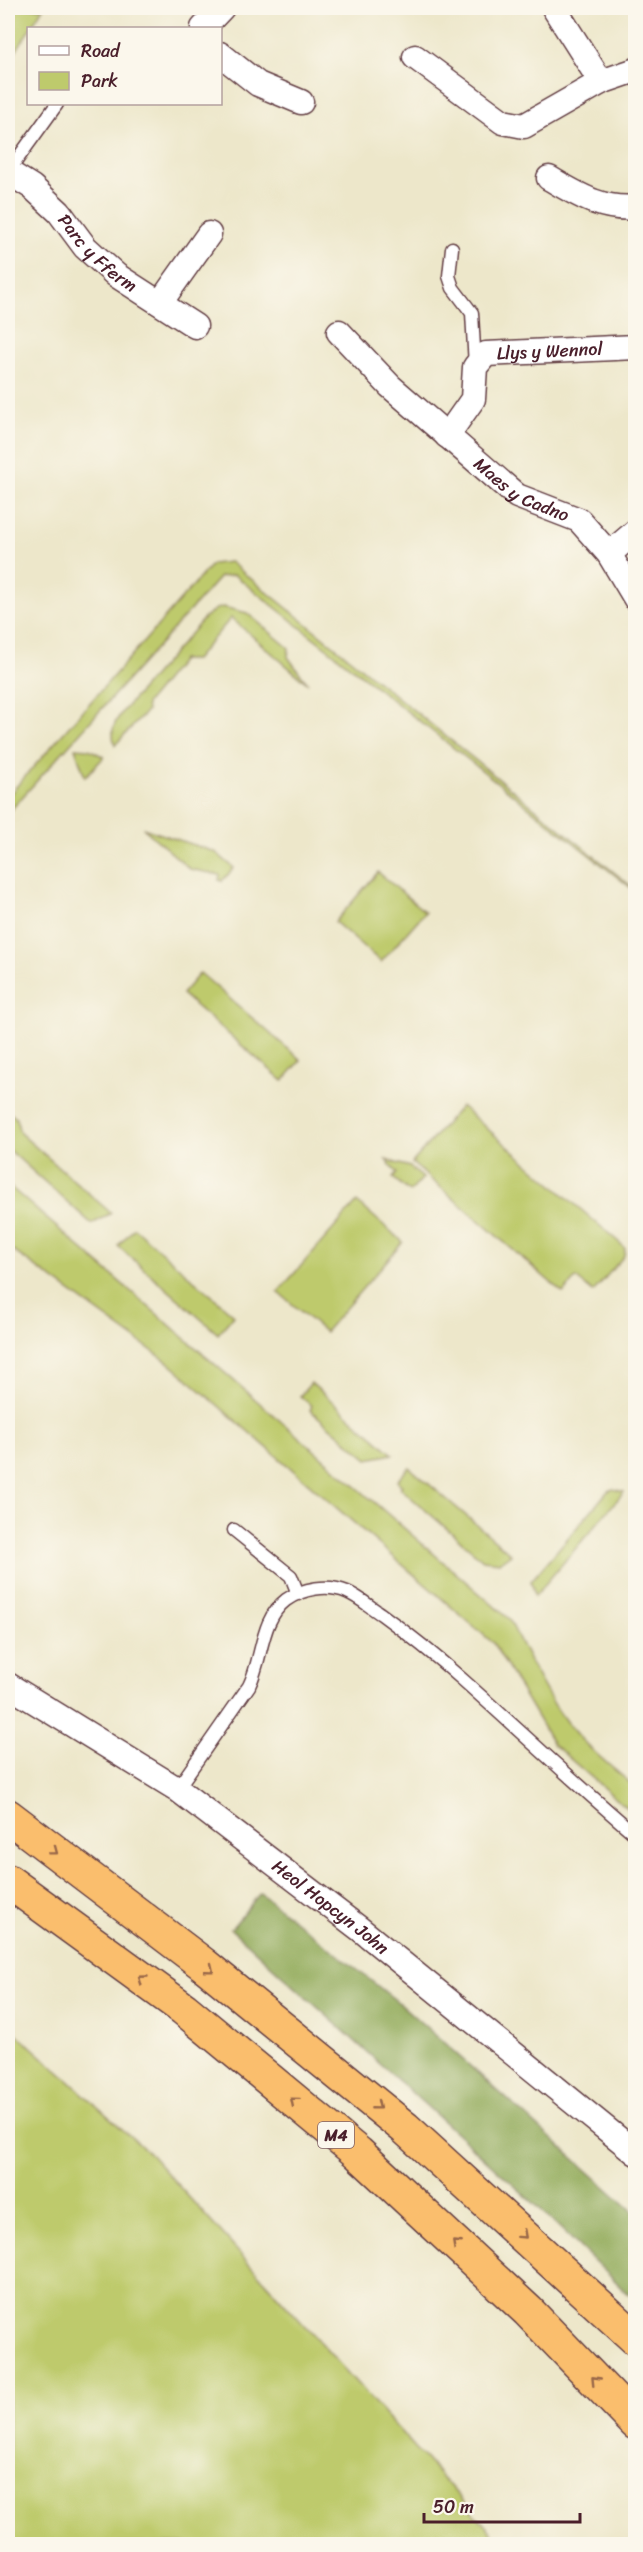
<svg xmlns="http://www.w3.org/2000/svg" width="643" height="2552" viewBox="0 0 643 2552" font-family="Sriracha,sans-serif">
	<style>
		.green { fill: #beca6c; stroke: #84744c; stroke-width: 1.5 }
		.forest { fill: #96ae60; stroke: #706646; stroke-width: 1.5 }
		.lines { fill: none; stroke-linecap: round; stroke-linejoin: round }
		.service-casing { stroke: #623d43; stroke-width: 15 }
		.minor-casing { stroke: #623d43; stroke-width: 27 }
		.motorway-casing { stroke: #623d43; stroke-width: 36 }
		.service { stroke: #fff; stroke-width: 12 }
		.minor { stroke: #fff; stroke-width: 24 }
		.motorway { stroke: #fabe6d; stroke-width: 33 }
		.oneway { stroke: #996749 }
		.labels { text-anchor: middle; stroke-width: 6; stroke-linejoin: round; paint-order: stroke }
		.shield { fill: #fbf7ec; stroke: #7f6065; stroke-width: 1.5 }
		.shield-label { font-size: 16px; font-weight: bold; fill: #4a1f2b }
		.street-label { font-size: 18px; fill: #4a1f2b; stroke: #fbf7ec }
	</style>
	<rect width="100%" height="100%" fill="#fbf7ec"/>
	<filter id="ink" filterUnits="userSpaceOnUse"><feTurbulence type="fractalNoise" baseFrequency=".0167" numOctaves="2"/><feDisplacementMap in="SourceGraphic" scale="12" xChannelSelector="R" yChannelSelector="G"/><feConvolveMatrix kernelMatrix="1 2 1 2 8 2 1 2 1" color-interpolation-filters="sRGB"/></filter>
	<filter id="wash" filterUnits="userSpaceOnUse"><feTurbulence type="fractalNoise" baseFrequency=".008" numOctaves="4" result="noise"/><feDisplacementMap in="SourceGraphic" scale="24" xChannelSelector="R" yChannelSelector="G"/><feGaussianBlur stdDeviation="1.35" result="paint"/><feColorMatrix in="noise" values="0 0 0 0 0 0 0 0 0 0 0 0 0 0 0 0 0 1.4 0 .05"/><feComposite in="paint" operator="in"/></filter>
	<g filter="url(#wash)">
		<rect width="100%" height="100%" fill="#ede7ca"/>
		<g class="green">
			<path d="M8,8H43L8,64Z"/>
			<path d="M230,562L635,889V891L234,575L220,577L8,813V796L212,564Z"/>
			<path d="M223,607L247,613L289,648L288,657L308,684L231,618L195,660H182L146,704L147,711L115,745C110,730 114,723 123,711L205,617L216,609Z"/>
			<path d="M75,748L89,749L104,757L85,777Z"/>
			<path d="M143,828L215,852L234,868L222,881L219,880L220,875L190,869Z"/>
			<path d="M378,872L425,912L381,962L335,922Z"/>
			<path d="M200,973L301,1060L283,1081L182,994Z"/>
			<path d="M461,1106L621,1244L625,1249L624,1256L593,1292L576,1278L563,1293L412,1163Z"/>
			<path d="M8,1111L16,1118L20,1133L111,1213L92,1224L8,1149Z"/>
			<path d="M386,1160L410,1167L423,1178L410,1192L393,1178L397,1173Z"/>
			<path d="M8,1185L509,1619C526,1653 542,1689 565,1720C584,1746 612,1767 635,1787V1815L553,1744L493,1643L169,1363L8,1247Z"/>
			<path d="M357,1202L403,1242L325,1332L278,1292Z"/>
			<path d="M134,1228L234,1315L218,1334L118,1246Z"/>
			<path d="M311,1383L393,1454L368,1459L310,1410L312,1406L300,1396Z"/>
			<path d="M409,1467L511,1554L500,1562L483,1560L400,1488L402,1486L397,1481Z"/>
			<path d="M613,1489L624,1492L535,1596L531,1581L608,1491Z"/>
			<path d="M8,2026L149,2153L502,2544H8Z"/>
		</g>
		<path class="forest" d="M260,1893L398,2002L635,2213V2300L538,2207L231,1929Z"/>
	</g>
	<g filter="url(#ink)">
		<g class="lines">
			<defs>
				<g id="service">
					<path d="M8,172L57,104"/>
					<path d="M452,248L449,276L453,288L472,313L475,366"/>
					<path d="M234,1530L291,1576L298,1594"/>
					<path d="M177,1789L249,1686C263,1658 260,1620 286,1600C303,1588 328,1584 347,1592C359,1597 370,1607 381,1614C410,1635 436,1656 463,1680C520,1731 577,1785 636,1835"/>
				</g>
				<g id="minor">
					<path d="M554,8L601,82"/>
					<path d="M203,28L222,8"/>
					<path d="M220,54L258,84L301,102"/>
					<path d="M415,57L503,122L524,126L601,82L636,70"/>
					<path id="s1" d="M8,172L32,187L59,212L85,247L116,275L195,326"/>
					<path d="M549,178C577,194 602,211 636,207"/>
					<path d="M160,303L209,234"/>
					<path id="s2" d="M339,332L390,386L517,496L579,520L609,554L636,599"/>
					<path id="s3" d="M447,436L473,399L475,367L486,354L636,347"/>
					<path d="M609,554L636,531"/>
					<path id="s4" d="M8,1685L177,1789L360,1929L636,2153"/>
				</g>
				<g id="motorway">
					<path d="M8,1816L203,1964L405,2128L636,2339"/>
					<path d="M8,1881L184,2009L358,2153L528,2311L636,2423"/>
				</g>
			</defs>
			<use href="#service" class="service-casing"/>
			<use href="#minor" class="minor-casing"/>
			<use href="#motorway" class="motorway-casing"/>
			<use href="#service" class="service"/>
			<use href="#minor" class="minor"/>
			<use href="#motorway" class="motorway"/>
		</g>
		<defs><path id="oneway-chevron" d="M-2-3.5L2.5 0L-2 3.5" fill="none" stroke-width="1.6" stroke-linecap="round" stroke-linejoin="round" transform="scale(1.5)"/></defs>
		<g class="oneway">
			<use href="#oneway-chevron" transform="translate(54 1851) rotate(37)"/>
			<use href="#oneway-chevron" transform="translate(210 1969) rotate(39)"/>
			<use href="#oneway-chevron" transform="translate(142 1979) rotate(-144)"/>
			<use href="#oneway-chevron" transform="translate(294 2101) rotate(-140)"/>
			<use href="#oneway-chevron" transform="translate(377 2106) rotate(39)"/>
			<use href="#oneway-chevron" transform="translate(523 2235) rotate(42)"/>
			<use href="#oneway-chevron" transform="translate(456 2244) rotate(-137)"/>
			<use href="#oneway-chevron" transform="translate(595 2380) rotate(-134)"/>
		</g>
	</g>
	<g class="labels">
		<rect class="shield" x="318" y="2122" width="36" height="26" rx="4.5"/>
		<g class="shield-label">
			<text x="336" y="2141">M4</text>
		</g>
		<g class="street-label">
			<text dy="6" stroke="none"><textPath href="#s1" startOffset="122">Parc y Fferm</textPath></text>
			<text dy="6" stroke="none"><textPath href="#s3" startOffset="158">Llys y Wennol</textPath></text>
			<text dy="6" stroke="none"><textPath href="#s2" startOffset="243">Maes y Cadno</textPath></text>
			<text dy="6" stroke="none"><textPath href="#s4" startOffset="392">Heol Hopcyn John</textPath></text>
		</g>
	</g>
	<rect width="643" height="2552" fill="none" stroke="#fbf7ec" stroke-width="30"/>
	<rect x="27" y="27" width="195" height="78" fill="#fbf7ec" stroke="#b4a19f" stroke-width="1.5"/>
	<rect x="39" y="46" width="30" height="9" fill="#ffffff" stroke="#b4a19f" stroke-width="1.5"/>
	<text x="81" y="57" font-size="18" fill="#4a1f2b">Road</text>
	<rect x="39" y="72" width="30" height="18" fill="#beca6c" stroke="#b4a19f" stroke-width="1.5"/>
	<text x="81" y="87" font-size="18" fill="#4a1f2b">Park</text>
	<path d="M424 2513v9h156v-9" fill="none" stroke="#4a1f2b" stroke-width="3"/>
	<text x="433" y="2513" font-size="18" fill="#4a1f2b" stroke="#fbf7ec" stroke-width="4.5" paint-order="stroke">50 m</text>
</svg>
